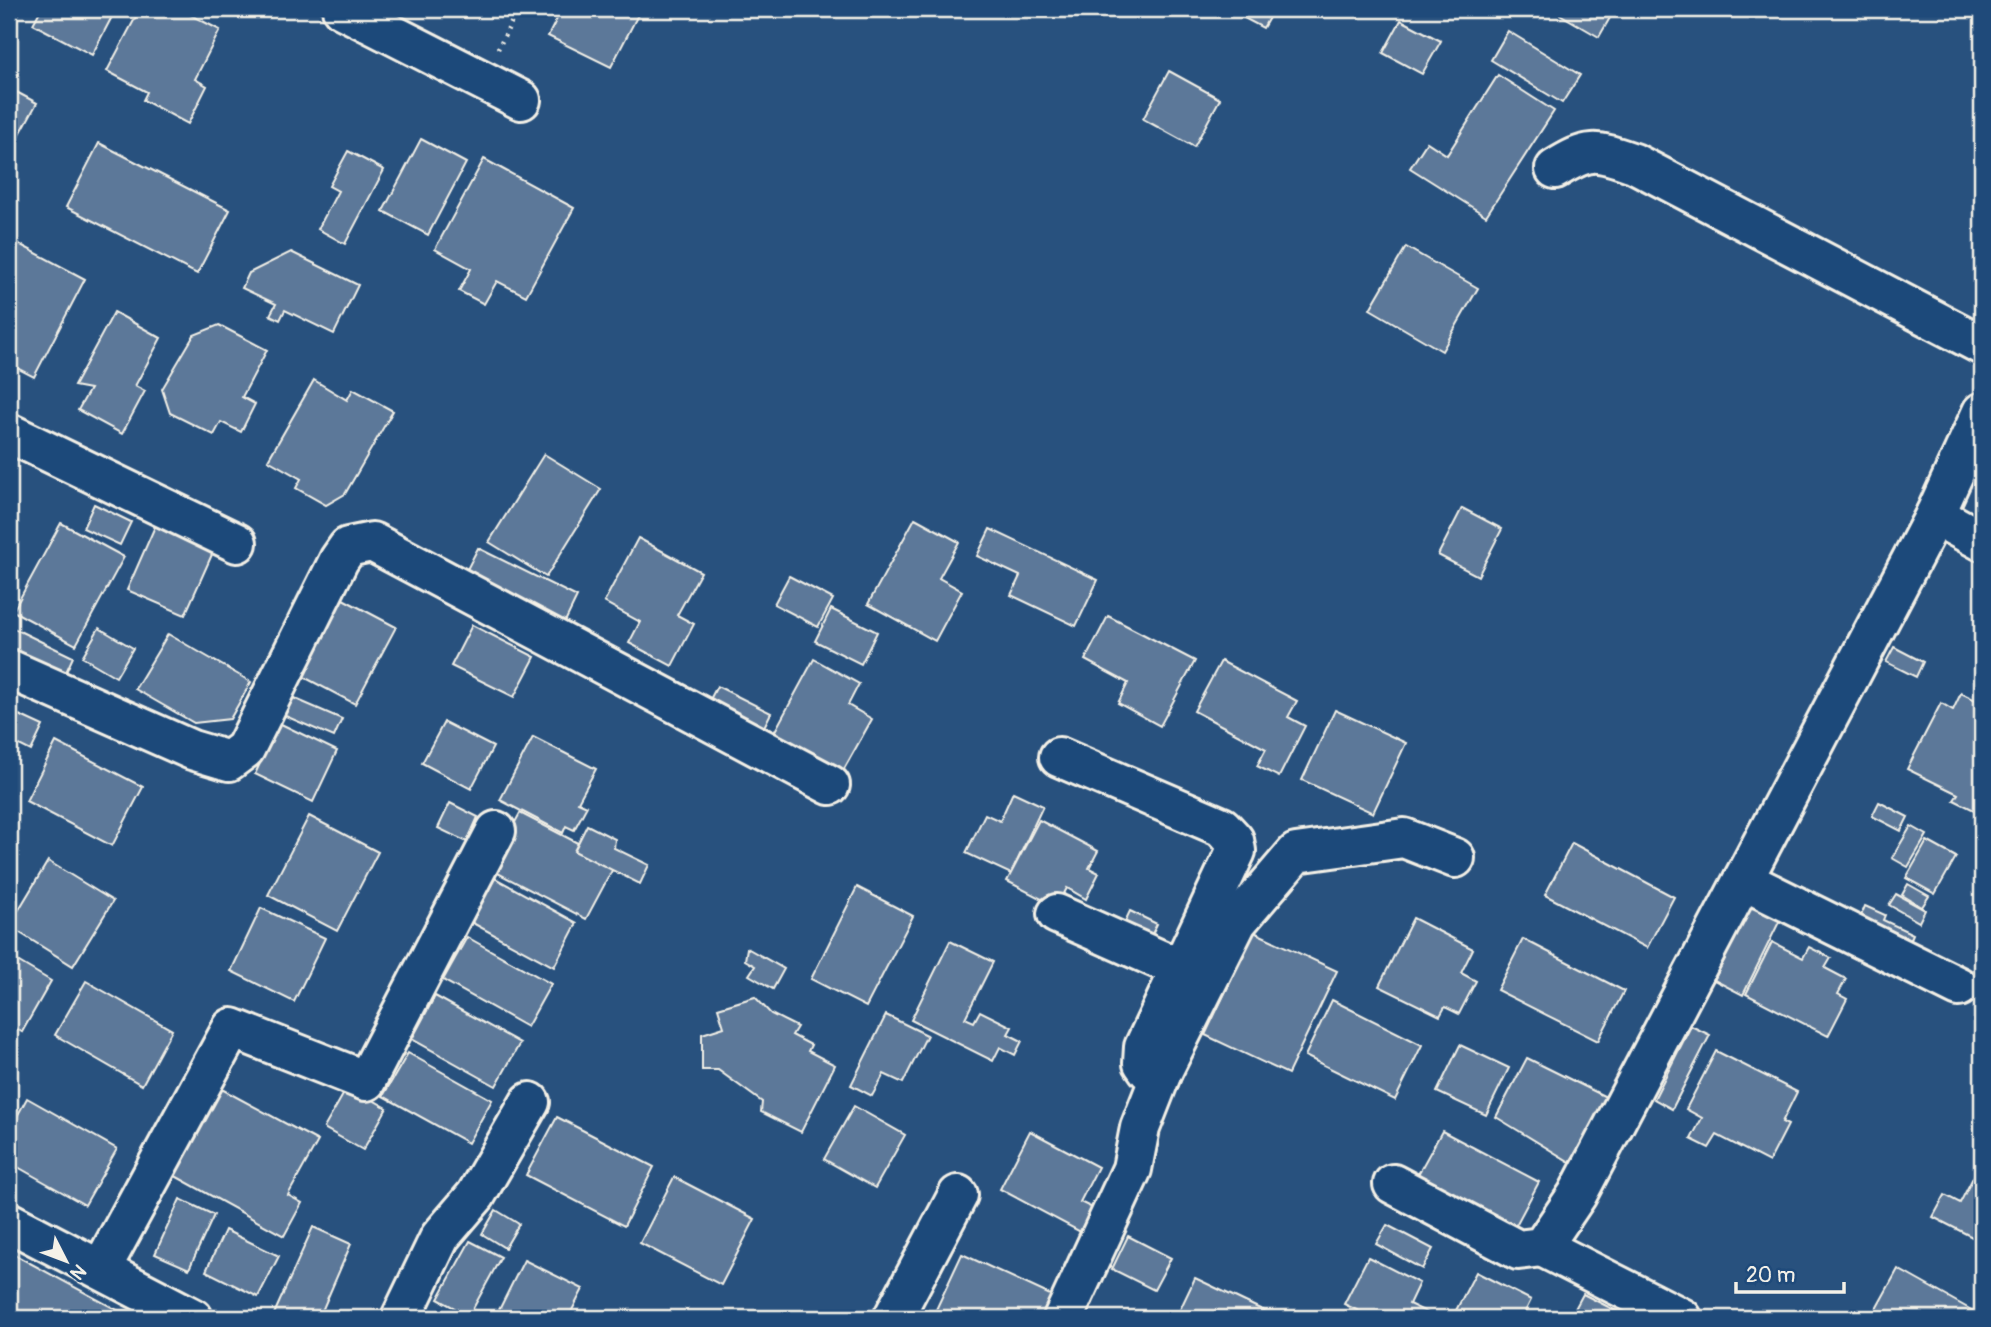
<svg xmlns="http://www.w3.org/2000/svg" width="1991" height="1327" viewBox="0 0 1991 1327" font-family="Pangolin,sans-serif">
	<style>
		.building { fill: #5b7899; stroke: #f4f1e8; stroke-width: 2 }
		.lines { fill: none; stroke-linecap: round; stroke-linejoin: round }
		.minor-casing { stroke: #f4f1e8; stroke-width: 44 }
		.path { stroke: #f4f1e8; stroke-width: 4.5; stroke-dasharray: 2 5; stroke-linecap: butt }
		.minor { stroke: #1f4a7a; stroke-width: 38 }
	</style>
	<rect width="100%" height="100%" fill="#28517e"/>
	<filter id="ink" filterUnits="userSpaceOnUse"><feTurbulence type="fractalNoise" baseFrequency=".0143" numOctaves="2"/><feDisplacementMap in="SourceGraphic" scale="14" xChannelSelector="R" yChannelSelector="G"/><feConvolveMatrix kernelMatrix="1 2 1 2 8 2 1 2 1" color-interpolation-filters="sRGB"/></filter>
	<g filter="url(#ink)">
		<g class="building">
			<path d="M9,9H21L9,34Z"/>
			<path d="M41,9H116L92,55L33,24Z"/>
			<path d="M140,9H179L220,30L195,79L207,86L188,124L143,100L147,92L107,71Z"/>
			<path d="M562,9H641L611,67L548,36Z"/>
			<path d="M1227,9H1274L1263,28Z"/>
			<path d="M1551,9H1615L1599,37Z"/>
			<path d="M1401,20L1441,41L1422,74L1383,53Z"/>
			<path d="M1508,31L1580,75L1562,103L1491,60Z"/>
			<path d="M1169,71L1220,99L1194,147L1143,119Z"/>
			<path d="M1498,75L1554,111L1486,216L1410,168L1427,142L1447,155Z"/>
			<path d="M9,88L37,103L9,154Z"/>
			<path d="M421,139L466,163L428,235L383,211Z"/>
			<path d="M99,143L230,210L197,274L66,207Z"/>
			<path d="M348,151L384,170L345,244L318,229L338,191L329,186Z"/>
			<path d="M484,159L574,208L526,296L497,281L484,304L459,291L471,269L435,249Z"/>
			<path d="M19,244L85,279L34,377L9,364V263Z"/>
			<path d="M1406,247L1478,288L1442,351L1370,309Z"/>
			<path d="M291,252L358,285L334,334L285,310L280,320L270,315L276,304L242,288L249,273Z"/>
			<path d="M114,312L161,338L135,386L145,391L122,434L78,410L90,389L74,386Z"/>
			<path d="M219,325L267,350L242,397L255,404L241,432L221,422L214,435L170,413L162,389L194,335Z"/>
			<path d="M314,380L347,400L353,389L393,411L345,494L326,505L296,488L301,479L268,460Z"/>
			<path d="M544,454L601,489L546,577L489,542Z"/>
			<path d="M94,504L131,522L120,545L83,528Z"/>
			<path d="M1462,508L1502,529L1478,576L1438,555Z"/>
			<path d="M915,518L959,542L939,578L962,591L935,641L868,604Z"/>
			<path d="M61,523L124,557L76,645L13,611Z"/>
			<path d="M156,524L214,550L185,615L127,590Z"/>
			<path d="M990,529L1098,580L1076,626L1011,595L1020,576L977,556Z"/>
			<path d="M638,538L701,572L677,615L694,624L672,666L629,643L640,622L604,602Z"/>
			<path d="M478,548L577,597L562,628L462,579Z"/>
			<path d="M789,576L833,599L818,627L774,604Z"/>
			<path d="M341,598L396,627L355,704L300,675Z"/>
			<path d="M831,609L877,632L861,664L815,641Z"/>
			<path d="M1108,616L1195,661L1160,726L1118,703L1128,683L1085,660Z"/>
			<path d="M472,625L535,657L514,697L451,666Z"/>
			<path d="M9,626L73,657L61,683L9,658Z"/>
			<path d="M99,628L133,648L116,677L82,657Z"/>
			<path d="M168,634L251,682L230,719L194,723L135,689Z"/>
			<path d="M1894,647L1923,662L1916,677L1886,662Z"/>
			<path d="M814,659L859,684L848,705L872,719L839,778L770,740Z"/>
			<path d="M1221,661L1297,701L1288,717L1305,726L1279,777L1257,766L1266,749L1194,711Z"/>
			<path d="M717,686L771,713L758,739L704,711Z"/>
			<path d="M1961,693L1982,703V814L1954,800L1958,794L1907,769L1941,703L1953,710Z"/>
			<path d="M291,697L342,719L334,737L283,715Z"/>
			<path d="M1335,710L1406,743L1373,813L1302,780Z"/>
			<path d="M19,715L43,726L31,751L9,740Z"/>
			<path d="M444,722L493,747L471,789L422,763Z"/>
			<path d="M279,723L337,751L313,802L255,774Z"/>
			<path d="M533,737L596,769L578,802L587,806L574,830L566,826L563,833L500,800Z"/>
			<path d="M56,742L143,787L112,846L26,801Z"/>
			<path d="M1013,792L1043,806L1011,874L966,853L985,814L1000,821Z"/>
			<path d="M1879,802L1908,817L1901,831L1872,816Z"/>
			<path d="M450,803L478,817L467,842L438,828Z"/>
			<path d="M520,813L616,863L586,919L490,869Z"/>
			<path d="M309,816L378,852L337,931L268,895Z"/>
			<path d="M1039,820L1098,851L1089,868L1099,873L1086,899L1067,888L1057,907L1007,881Z"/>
			<path d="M587,825L615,839L614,848L649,865L640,884L574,851Z"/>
			<path d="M1911,826L1927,835L1908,867L1892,858Z"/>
			<path d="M1927,841L1956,857L1935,894L1906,878Z"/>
			<path d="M1572,843L1674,897L1647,948L1545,895Z"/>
			<path d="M48,861L113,901L73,966L9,926Z"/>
			<path d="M493,877L577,923L554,967L469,921Z"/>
			<path d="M1908,884L1929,896L1922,907L1902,895Z"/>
			<path d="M857,887L913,916L866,1007L811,979Z"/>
			<path d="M1896,894L1925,910L1919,922L1889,905Z"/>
			<path d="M1751,905L1780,920L1743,995L1714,980Z"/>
			<path d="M1865,906L1885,915L1883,920L1913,934L1904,955L1857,926Z"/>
			<path d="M261,908L325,938L294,1002L231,971Z"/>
			<path d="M1130,911L1157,924L1147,944L1120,932Z"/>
			<path d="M1413,918L1473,949L1461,973L1476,981L1459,1014L1445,1007L1440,1016L1379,986Z"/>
			<path d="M1254,932L1337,971L1288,1074L1205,1035Z"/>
			<path d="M467,937L551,984L527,1027L443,980Z"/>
			<path d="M1523,939L1624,991L1598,1041L1497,990Z"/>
			<path d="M950,941L993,962L965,1018L974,1022L980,1011L1012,1027L1008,1034L1022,1041L1015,1055L1000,1047L993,1061L911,1020Z"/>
			<path d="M1772,942L1803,958L1809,947L1831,958L1825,968L1846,979L1838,994L1847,999L1828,1036L1746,994Z"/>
			<path d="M747,948L784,969L773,989L749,975L755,966L745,960Z"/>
			<path d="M9,956L51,981L22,1032L9,1024Z"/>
			<path d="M86,981L172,1030L142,1085L55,1035Z"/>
			<path d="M435,996L520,1043L496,1086L412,1039Z"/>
			<path d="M755,997L771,1014L797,1027L792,1035L811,1045L808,1051L835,1065L801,1132L761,1112L762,1102L718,1070H702V1034L724,1027L718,1008Z"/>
			<path d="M1332,1000L1422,1045L1395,1100L1305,1056Z"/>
			<path d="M886,1015L927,1035L903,1083L884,1074L872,1096L851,1085Z"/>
			<path d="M1691,1026L1710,1035L1672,1109L1654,1099Z"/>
			<path d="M1460,1045L1509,1068L1486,1115L1437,1092Z"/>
			<path d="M1716,1051L1797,1092L1782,1122L1788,1125L1769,1162L1717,1135L1709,1148L1691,1139L1702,1118L1686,1109Z"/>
			<path d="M408,1053L492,1100L468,1143L383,1096Z"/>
			<path d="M1527,1058L1608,1098L1570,1162L1496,1117Z"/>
			<path d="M216,1086L318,1141L288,1195L302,1203L284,1236L168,1172Z"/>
			<path d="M348,1086L387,1108L363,1150L324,1128Z"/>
			<path d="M27,1098L117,1149L85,1205L9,1162V1131Z"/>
			<path d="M854,1106L905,1135L875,1188L824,1159Z"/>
			<path d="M557,1117L654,1167L624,1226L526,1175Z"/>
			<path d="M1030,1131L1098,1167L1080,1202L1101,1212L1088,1236L1000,1189Z"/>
			<path d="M1442,1131L1539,1182L1515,1227L1417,1176Z"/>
			<path d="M1982,1160V1242L1933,1217L1945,1195L1960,1203Z"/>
			<path d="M674,1177L755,1219L721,1285L640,1243Z"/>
			<path d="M180,1199L214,1215L189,1269L155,1254Z"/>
			<path d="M496,1210L519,1224L505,1248L482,1234Z"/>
			<path d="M1387,1225L1433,1249L1422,1269L1376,1244Z"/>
			<path d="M313,1227L351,1244L319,1318H284L274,1314Z"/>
			<path d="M225,1230L279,1256L258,1297L206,1271Z"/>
			<path d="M1128,1236L1171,1258L1154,1290L1112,1269Z"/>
			<path d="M470,1241L501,1257L469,1316L438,1299Z"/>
			<path d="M962,1254L1059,1299L1049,1318H937L933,1316Z"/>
			<path d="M15,1255L121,1312L117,1318H9V1266Z"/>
			<path d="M1368,1257L1419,1283L1409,1304L1428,1313L1426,1318H1373L1344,1304Z"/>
			<path d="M524,1260L583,1289L568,1318H495Z"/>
			<path d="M1898,1269L1982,1316V1318H1871Z"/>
			<path d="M1476,1272L1531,1300L1522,1318H1452Z"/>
			<path d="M1195,1278L1279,1318H1176Z"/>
			<path d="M1583,1294L1630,1318H1570Z"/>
		</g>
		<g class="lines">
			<defs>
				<g id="minor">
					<path d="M342,9L521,100"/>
					<path d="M1555,169C1590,147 1596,150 1634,163L1982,345"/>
					<path d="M9,433L237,543"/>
					<path d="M1935,515L1982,541"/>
					<path d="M9,669L192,750L229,761L245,749L339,560L348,547L372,542L830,785"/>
					<path d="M1059,757L1222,827L1234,840L1236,851L1144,1047L1143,1063L1148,1070L1162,1072"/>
					<path d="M1743,880L1959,987"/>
					<path d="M1057,914L1181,969"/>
					<path d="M1393,1184L1518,1250L1542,1247L1577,1195L1935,515L1982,412"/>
					<path d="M9,1222L193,1318"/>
					<path d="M1542,1247L1682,1318"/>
					<path d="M101,1269L232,1028L366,1081L496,831"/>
					<path d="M401,1318L440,1237L476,1195L530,1102"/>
					<path d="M893,1318L958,1195"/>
					<path d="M1063,1318L1132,1169L1140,1128L1162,1072L1237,922L1296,853L1404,838L1455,858"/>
				</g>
			</defs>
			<use href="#minor" class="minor-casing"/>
			<path class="path" d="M498,49L518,9"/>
			<use href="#minor" class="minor"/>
		</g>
	</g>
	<rect width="1991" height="1327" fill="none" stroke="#1f4a7a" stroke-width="35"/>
	<rect x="18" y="18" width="1956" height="1292" fill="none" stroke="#f4f1e8" stroke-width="2.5" filter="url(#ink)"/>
	<g transform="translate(66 1261) rotate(132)" stroke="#1f4a7a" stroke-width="5" paint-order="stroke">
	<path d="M0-5L12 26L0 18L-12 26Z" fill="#f4f1e8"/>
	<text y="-10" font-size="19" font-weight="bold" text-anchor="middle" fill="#f4f1e8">N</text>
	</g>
	<path d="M1736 1282v10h108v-10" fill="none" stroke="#f4f1e8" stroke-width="3.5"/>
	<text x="1746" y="1282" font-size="21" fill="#f4f1e8" stroke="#1f4a7a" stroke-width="5" paint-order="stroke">20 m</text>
</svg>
